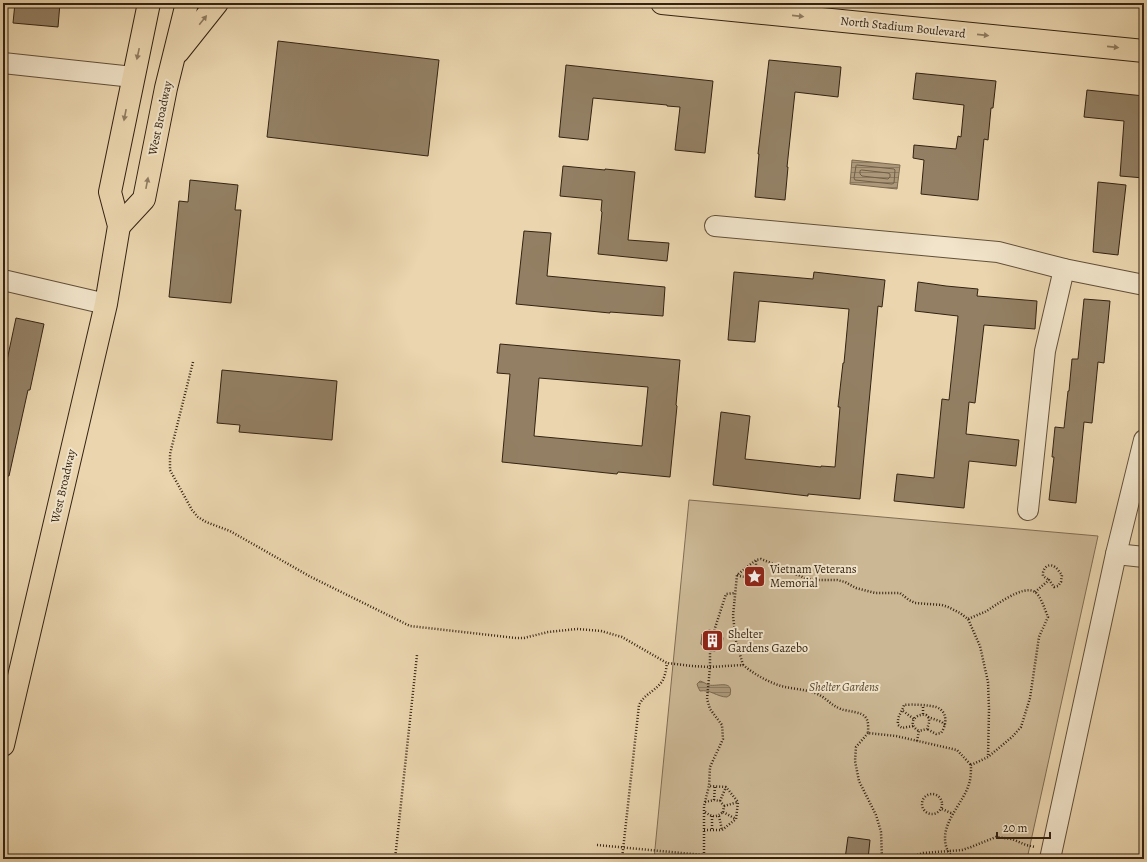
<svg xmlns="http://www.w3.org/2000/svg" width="1147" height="862" viewBox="0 0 1147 862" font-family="Alegreya,serif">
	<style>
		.park { fill: #cbb794; stroke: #806d54 }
		.water { fill: url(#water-rules); stroke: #7c6950 }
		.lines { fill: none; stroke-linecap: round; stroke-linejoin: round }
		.shore { stroke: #705e46; stroke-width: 1 }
		.building { fill: #938064; stroke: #342313; fill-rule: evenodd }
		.minor-casing { stroke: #62503a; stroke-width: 22 }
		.major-casing { stroke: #342313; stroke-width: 24 }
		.path { stroke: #342313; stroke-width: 2.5; stroke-dasharray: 1 2; stroke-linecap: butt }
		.minor { stroke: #f1e4ca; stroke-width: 20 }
		.major { stroke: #ead5ae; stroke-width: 22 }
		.oneway { fill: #8f7c60 }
		.labels { text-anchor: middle; stroke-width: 4; stroke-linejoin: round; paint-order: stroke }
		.street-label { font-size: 12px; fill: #342313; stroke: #f1e4ca }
		.poi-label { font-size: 12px; fill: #342313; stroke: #f1e4ca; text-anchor: start }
		.park-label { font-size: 12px; font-style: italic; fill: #5a4833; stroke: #f1e4ca }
	</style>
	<defs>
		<pattern id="water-rules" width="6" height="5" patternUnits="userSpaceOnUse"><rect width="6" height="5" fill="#ac9879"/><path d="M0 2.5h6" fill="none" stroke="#8d7c62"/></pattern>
	</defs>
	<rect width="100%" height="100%" fill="#ead5ae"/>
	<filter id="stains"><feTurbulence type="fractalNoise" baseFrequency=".005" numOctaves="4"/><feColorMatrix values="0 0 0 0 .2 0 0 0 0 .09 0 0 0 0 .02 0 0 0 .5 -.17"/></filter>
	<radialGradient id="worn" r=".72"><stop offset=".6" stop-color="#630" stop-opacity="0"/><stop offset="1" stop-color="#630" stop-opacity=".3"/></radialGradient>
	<path class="park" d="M689,500L1098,536L1027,859H654Z"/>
	<g class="water">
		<path d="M852,160L900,165L897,189L850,184Z"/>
		<path d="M700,681C704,682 706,684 709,685C717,687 734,679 730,695L727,697C717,697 710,689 700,691L698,687L697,684Z"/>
	</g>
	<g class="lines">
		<g class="shore">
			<path d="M857,165L894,169L895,170L894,183L892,184L855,180L854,178L856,166Z"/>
			<path d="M862,170L888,173L890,174V177L888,179L862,176L860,174V171Z"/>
		</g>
	</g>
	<g class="building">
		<path d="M15,3H60L58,27L13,23Z"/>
		<path d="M278,41L439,60L428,156L267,137Z"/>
		<path d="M769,60L841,67L838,97L795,92L787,167H788L785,200L755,197L759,154H758Z"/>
		<path d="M566,65L713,81L705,153L675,150L680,107L667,106V105L593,98L588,140L559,137Z"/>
		<path d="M916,73L996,81L993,108H991L988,140L984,139L978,200L921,194L924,160L913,158L914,145L956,149L958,136L961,137L964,105L913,99Z"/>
		<path d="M1087,90L1144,96V178L1120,176L1124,121L1084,117Z"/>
		<path d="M563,166L605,170V169L635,172L628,240L669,243L667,261L598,254L602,212L601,211L602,200L560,196Z"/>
		<path d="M190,180L238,185L235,210H241L231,303L169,297L179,201L188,202Z"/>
		<path d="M1098,182L1126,185L1118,255L1093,252Z"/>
		<path d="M524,231L551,233L547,276L665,287L663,316L610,312V313L516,304Z"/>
		<path d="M734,272L813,279L814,272L885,280L882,307L878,306L860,499L808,494V496L713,485L721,412L750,416L745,459L821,467V466L835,467L840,407H838L843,363H844L849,309L759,301L755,342L728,340Z"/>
		<path d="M918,282L946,286L978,289L977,296L1037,301L1035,329L984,325L975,403L969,402L966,434L1019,440L1016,466L969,461L964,508L894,501L897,474L934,478L942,399L949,400L958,316L915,311Z"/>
		<path d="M1084,299L1110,301L1104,363L1098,362L1092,423L1084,422L1076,503L1049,500L1054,457H1052L1055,427L1064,428L1068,391H1069L1072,359H1078Z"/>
		<path d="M16,318L44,324L30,390H28L9,476H3V379Z"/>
		<path d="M500,344L680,360L676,405L677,406L670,477L618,472L617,474L502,462L510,374L497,373ZM539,378L648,387L642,446L534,436Z"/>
		<path d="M222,370L337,381L332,440L239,432L240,425L217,423Z"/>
		<path d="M709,630L720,632L723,638L722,646L715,651L706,650L701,644L702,634Z"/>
		<path d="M848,837L870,840L868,859H845Z"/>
	</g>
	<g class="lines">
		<defs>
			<g id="minor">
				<path d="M3,63L133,77"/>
				<path d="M715,226L998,252L1064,269L1144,285"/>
				<path d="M3,280L106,304"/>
				<path d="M1028,510L1045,351L1064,269"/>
				<path d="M1116,554L1144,557"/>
				<path d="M1050,859L1116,554L1144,440"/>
			</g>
			<g id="major">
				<path d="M662,3L1144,51"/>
				<path d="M178,52L217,3"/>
				<path d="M119,226L144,199L166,88L187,3"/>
				<path d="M3,745L106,304L119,226L110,192L149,3"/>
			</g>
		</defs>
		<use href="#minor" class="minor-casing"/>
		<use href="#major" class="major-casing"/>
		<g class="path">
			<path d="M193,362L170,454V470L192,510L198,517L206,522L230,531L311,577L410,626L516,638H524L548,632L577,629L601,631L622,637L667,663L692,666L710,667L743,665C754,674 768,682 781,686C792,689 804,689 815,693C826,697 830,705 841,709C848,712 862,711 866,718C869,722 868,729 868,733L896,736L957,750L971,765"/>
			<path d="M737,575C745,578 749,577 756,571V560"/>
			<path d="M1035,592L1049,580L1054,587L1058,586L1061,582L1062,575C1060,573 1058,569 1055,567C1048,562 1042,569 1043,576L1049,580"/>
			<path d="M743,665L736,641L733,616L737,575L756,560L761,559L771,563L788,572L801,576L805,579L815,580H837L845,582L856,588L875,593H900L909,600L915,603L942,605L948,607L960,613L968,619L980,646L988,682L989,709L988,757"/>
			<path d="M903,711L914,719"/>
			<path d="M923,714V705"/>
			<path d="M928,717L942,722L945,725"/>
			<path d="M913,726L902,728L898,725C897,715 902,713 904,705C912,704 929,705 936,707C948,711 947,725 941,733L936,734L927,729"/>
			<path d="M868,733L856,747L855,761L859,781L876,815L881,832L882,859"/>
			<path d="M917,741L919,731L927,729C929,723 931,719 926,715C914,713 907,725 919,731"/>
			<circle cx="932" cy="804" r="10"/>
			<path d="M714,800L715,786"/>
			<path d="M720,801L726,787"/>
			<path d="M705,802L714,800L720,801L724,806L723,812"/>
			<path d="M724,806L738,802"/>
			<path d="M942,809L953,814"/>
			<path d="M705,812C712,817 716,818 723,812"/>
			<path d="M723,812L736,819"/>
			<path d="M712,816V830"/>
			<path d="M719,816L722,830"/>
			<path d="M704,830H722L736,819L738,802L726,787L709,786"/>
			<path d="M597,845L703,855"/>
			<path d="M395,859L417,655"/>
			<path d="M622,859L639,705C644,695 653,692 660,684C665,679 666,670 667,663"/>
			<path d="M704,859V806L709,786L710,767L723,739L722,725L710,709L707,699L710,667V652L715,628L726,594L735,593"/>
			<path d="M906,859L923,853L962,850L971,847L996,837L1012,839L1026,845L1035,847"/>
			<path d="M954,859C951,855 947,851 946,846C940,823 963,804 969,784C971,778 971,771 971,765L988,757L1012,737L1021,727L1030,698L1039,637L1048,617C1045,610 1041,596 1035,592C1023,584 995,606 985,612C979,614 973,617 968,619"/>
		</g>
		<use href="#minor" class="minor"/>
		<use href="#major" class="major"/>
	</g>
	<defs><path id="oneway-solid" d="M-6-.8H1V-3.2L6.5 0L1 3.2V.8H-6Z"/></defs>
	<g class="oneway">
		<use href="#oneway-solid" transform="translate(798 16) rotate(6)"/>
		<use href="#oneway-solid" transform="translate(203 20) rotate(-51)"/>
		<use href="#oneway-solid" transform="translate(983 35) rotate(6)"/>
		<use href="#oneway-solid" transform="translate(1113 47) rotate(6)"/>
		<use href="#oneway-solid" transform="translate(138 54) rotate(102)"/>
		<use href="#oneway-solid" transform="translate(125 115) rotate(101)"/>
		<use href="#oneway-solid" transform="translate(147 183) rotate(-79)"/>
	</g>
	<defs>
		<symbol id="sight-square" viewBox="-11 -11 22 22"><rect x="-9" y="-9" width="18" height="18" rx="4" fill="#8f2418" stroke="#f1e4ca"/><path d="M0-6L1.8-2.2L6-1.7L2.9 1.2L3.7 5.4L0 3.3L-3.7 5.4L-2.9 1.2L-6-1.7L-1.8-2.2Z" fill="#fff"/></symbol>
		<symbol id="building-square" viewBox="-11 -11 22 22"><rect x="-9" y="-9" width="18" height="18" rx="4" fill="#8f2418" stroke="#f1e4ca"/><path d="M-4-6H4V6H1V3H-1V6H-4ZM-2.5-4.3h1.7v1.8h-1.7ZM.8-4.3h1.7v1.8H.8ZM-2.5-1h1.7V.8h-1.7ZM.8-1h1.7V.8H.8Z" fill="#fff"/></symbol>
	</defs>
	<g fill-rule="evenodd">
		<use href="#sight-square" x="742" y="564" width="25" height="25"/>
		<use href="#building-square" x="700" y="628" width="25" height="25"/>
	</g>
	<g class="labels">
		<g class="street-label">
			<text transform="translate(903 27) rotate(6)" y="4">North Stadium Boulevard</text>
			<text transform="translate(160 118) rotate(-78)" y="4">West Broadway</text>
			<text transform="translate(63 486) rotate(-77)" y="4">West Broadway</text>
		</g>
		<g class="poi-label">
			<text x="770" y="573">Vietnam Veterans<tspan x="770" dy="14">Memorial</tspan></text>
			<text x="728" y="638">Shelter<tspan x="728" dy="14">Gardens Gazebo</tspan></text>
		</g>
		<g class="park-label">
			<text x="844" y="691">Shelter Gardens</text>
		</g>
	</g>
	<rect width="1147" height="862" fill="none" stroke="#ead5ae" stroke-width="16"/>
	<rect x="4" y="4" width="1139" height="854" fill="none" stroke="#342313" stroke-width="2"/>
	<rect x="8" y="8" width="1131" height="846" fill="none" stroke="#342313"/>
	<path d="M997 832v6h53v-6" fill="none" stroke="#342313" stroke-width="2"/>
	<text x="1003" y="832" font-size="12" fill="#342313" stroke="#f1e4ca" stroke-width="3" paint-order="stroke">20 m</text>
	<rect width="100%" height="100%" filter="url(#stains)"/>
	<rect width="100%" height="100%" fill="url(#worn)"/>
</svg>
